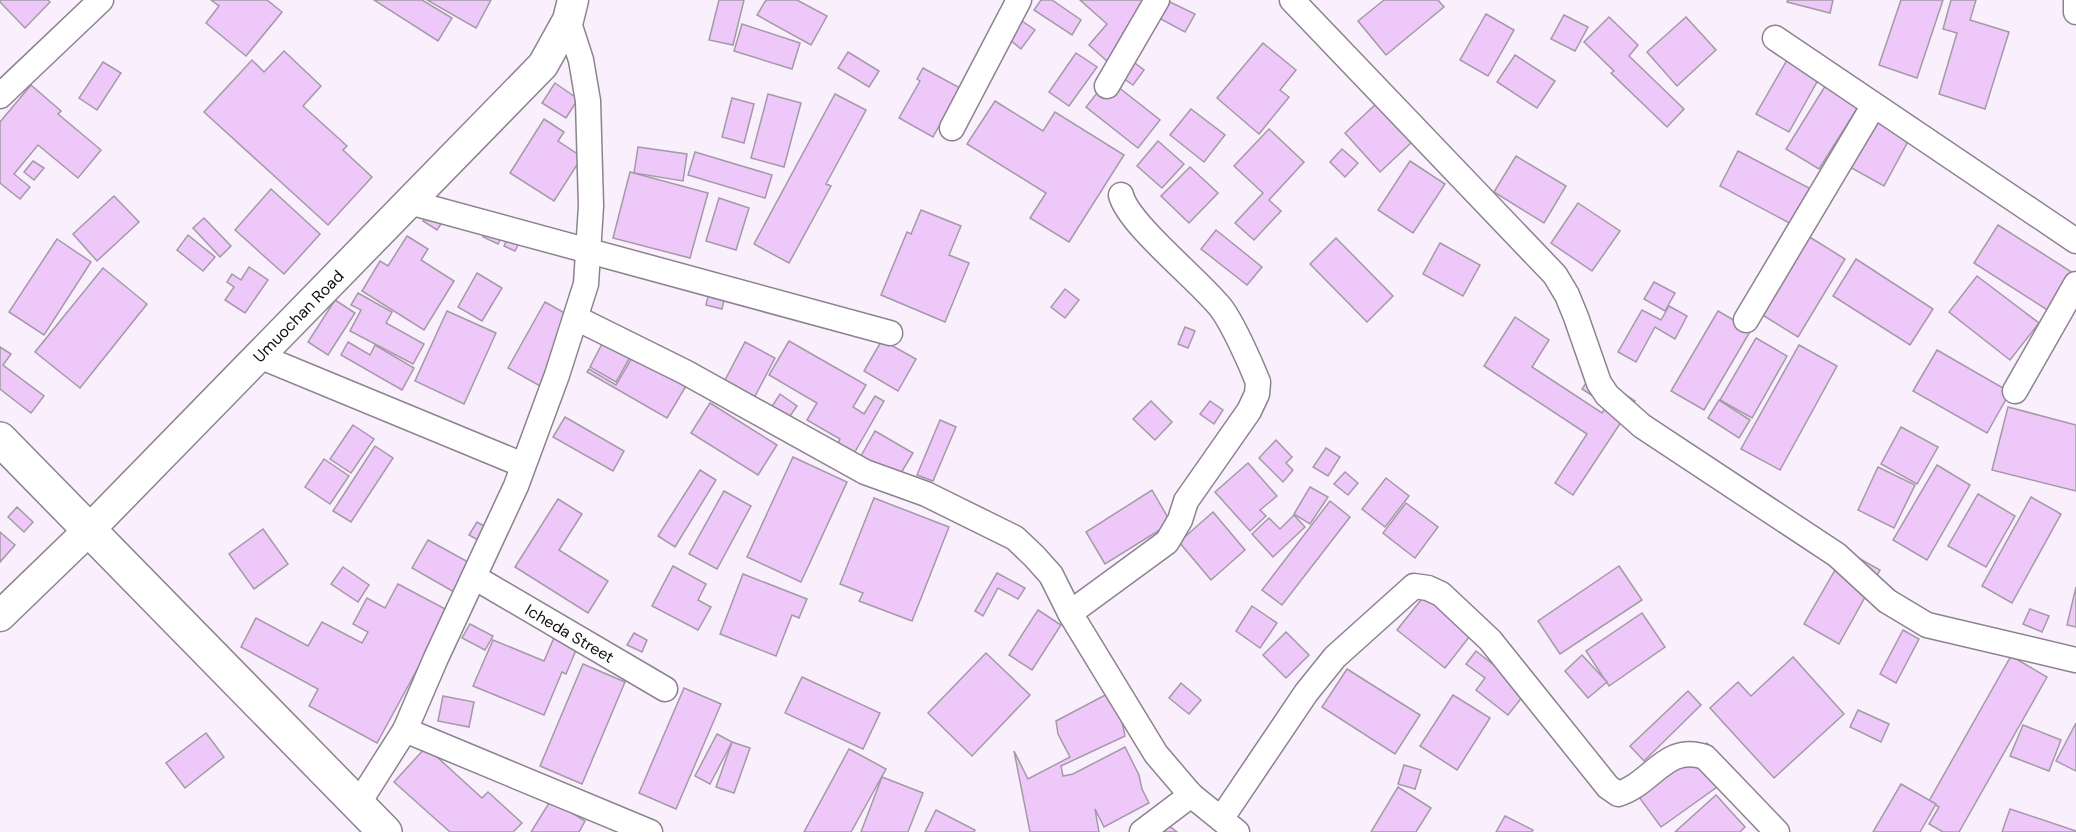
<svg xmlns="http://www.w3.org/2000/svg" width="2076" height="832" viewBox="0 0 2076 832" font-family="'DM Sans',sans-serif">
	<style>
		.building { fill: #efc8fa; stroke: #a49aa7; stroke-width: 1.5 }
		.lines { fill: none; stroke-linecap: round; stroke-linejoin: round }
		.minor-casing { stroke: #8d8390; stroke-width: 27 }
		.tertiary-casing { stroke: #8d8390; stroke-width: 33 }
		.secondary-casing { stroke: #8d8390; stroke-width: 36 }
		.minor { stroke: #fff; stroke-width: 24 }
		.tertiary { stroke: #fff; stroke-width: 30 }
		.secondary { stroke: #fff; stroke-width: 33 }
		.labels { text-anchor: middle; stroke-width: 4.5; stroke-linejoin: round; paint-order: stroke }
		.street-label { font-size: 16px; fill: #120f13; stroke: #fff }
	</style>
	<rect width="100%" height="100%" fill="#faeffd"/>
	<g class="building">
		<path d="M0,0H48L50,2L25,28L0,2Z"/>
		<path d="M211,0H267L282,12L246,56L206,23L219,6Z"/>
		<path d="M374,0H422L452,18L438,41Z"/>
		<path d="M427,0H491L476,28Z"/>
		<path d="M719,0H744L733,45L709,40Z"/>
		<path d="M766,0H797L827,16L811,45L757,15Z"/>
		<path d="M1041,0H1052L1081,20L1072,35L1034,10Z"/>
		<path d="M1080,0H1151L1123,33L1130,39L1109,63L1089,45L1107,24Z"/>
		<path d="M1166,0L1195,14L1185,32L1157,17Z"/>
		<path d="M1384,0H1438L1444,7L1386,55L1358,21Z"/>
		<path d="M1788,0H1833L1830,13L1787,2Z"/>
		<path d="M1901,0H1943L1917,78L1879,65Z"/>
		<path d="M1951,0H1976L1970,20L2009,32L1985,109L1939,94L1957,33L1943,29Z"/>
		<path d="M1486,14L1514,30L1488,76L1460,60Z"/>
		<path d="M1564,15L1588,27L1575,51L1551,39Z"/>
		<path d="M1609,17L1638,45L1629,56L1684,109L1667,127L1611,73L1614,71L1584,42Z"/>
		<path d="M1686,17L1716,50L1677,86L1647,52Z"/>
		<path d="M1022,21L1035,30L1021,49L1009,39Z"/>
		<path d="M742,24L800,43L792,69L734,51Z"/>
		<path d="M1263,43L1296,70L1280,90L1289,97L1259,134L1217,98Z"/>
		<path d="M1795,46L1827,64L1789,132L1756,114Z"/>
		<path d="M284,51L321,86L303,106L347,146L343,150L372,177L328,225L204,112L252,60L264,72Z"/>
		<path d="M848,52L879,71L869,87L838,68Z"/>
		<path d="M1076,53L1097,67L1069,106L1049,92Z"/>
		<path d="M1515,55L1555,81L1537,108L1497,82Z"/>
		<path d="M103,62L121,73L97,110L79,98Z"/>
		<path d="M1135,63L1144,70L1133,85L1123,78Z"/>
		<path d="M1837,67L1870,88L1819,169L1786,149Z"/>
		<path d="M923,68L960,88L933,137L899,118L920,81L917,79Z"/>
		<path d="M1108,79L1160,120L1138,148L1086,107Z"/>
		<path d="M555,83L578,99L566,118L542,103Z"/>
		<path d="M31,85L61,111L58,114L101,150L78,178L38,145L14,174L30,187L20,199L0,183V122Z"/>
		<path d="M768,94L801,103L784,167L751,158Z"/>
		<path d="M835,94L866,110L826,184L831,186L789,263L754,244Z"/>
		<path d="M732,98L754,104L744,143L722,137Z"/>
		<path d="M995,101L1043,131L1055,112L1124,155L1069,242L1030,218L1046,193L967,144Z"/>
		<path d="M1377,103L1412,142L1380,172L1345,133Z"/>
		<path d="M1191,109L1225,135L1204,162L1170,135Z"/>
		<path d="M1875,115L1912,134L1884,186L1848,166Z"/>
		<path d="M544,119L564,132L558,141L582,157L554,201L510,173Z"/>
		<path d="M1269,129L1304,162L1269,200L1281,211L1254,240L1235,223L1263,193L1234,166Z"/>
		<path d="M1158,141L1184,164L1162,188L1137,166Z"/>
		<path d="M638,147L687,154L683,181L634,173Z"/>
		<path d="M1342,149L1358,163L1345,177L1330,162Z"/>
		<path d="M1738,151L1813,190L1795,226L1720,186Z"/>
		<path d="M695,152L772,175L765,198L688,175Z"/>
		<path d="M1516,156L1566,186L1544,223L1494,192Z"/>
		<path d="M33,161L44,168L34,180L24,172Z"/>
		<path d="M1410,161L1445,184L1413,233L1378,210Z"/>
		<path d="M1190,167L1218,193L1189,223L1161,196Z"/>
		<path d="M630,172L708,193L690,258L613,238Z"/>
		<path d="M271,189L320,234L284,274L235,230Z"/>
		<path d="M114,196L139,222L97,261L73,234Z"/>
		<path d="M719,198L749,208L736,250L706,241Z"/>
		<path d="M1578,203L1620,231L1592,271L1551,243Z"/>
		<path d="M433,206L447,215L437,230L423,221Z"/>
		<path d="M921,210L961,226L949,255L969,263L945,322L881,295L907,232L911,234Z"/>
		<path d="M492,217L508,224L498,244L483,237Z"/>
		<path d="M204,218L231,246L220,257L193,228Z"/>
		<path d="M513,225L525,231L515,251L504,246Z"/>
		<path d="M1998,225L2073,273L2049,311L1974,263Z"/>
		<path d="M1216,230L1262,267L1247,285L1201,249Z"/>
		<path d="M188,235L215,257L203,271L177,250Z"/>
		<path d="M407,236L428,249L421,260L454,281L424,330L362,291L380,261L388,266Z"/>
		<path d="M1808,236L1845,259L1798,337L1761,314Z"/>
		<path d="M1336,238L1393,296L1367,322L1310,264Z"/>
		<path d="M57,239L91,262L44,335L9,312Z"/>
		<path d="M1440,243L1480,265L1463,296L1423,274Z"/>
		<path d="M1856,259L1933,309L1910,345L1833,296Z"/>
		<path d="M249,267L268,280L245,313L225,300L234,287L227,282L232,274L241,280Z"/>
		<path d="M103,268L147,304L80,388L35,352Z"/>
		<path d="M477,273L502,288L482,321L458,307Z"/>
		<path d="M1977,276L2039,323L2010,360L1949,312Z"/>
		<path d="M1654,282L1675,293L1665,311L1644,299Z"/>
		<path d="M1065,289L1079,300L1065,318L1051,307Z"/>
		<path d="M709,292L725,295L722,309L706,305Z"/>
		<path d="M358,293L392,312L386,323L424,344L413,364L350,331L361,310L351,305Z"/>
		<path d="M335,300L355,313L328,355L308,342Z"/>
		<path d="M545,302L577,320L540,386L508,368Z"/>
		<path d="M1669,306L1687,316L1675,339L1655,327L1636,362L1618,352L1642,310L1661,320Z"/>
		<path d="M447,311L496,333L464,404L415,381Z"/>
		<path d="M1718,311L1751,330L1704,410L1671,391Z"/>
		<path d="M1515,317L1549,340L1532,367L1602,413L1607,405L1582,389L1593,373L1635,401L1573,495L1555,483L1587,434L1484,366Z"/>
		<path d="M1185,327L1195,331L1188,348L1178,344Z"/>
		<path d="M1756,338L1787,356L1752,418L1720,400Z"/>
		<path d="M882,340L916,359L898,391L864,371Z"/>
		<path d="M789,341L866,385L853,407L864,414L875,396L884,401L852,457L836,447L840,439L807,420L817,403L769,375Z"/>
		<path d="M348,342L370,355L375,345L414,368L402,390L341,355Z"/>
		<path d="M603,342L630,357L616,382L590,367Z"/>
		<path d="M745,342L775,358L754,398L724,382Z"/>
		<path d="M1799,345L1837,366L1780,470L1741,449Z"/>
		<path d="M0,347L11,354L3,365L44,396L31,413L0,389Z"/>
		<path d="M1937,350L2010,392L1987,433L1913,391Z"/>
		<path d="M633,356L686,386L667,418L587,372L589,369L616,385Z"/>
		<path d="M780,394L797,406L788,419L771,408Z"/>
		<path d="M1719,400L1750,420L1739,438L1708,418Z"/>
		<path d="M1151,401L1172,422L1155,440L1133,419Z"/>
		<path d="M1210,401L1223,410L1214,424L1200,414Z"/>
		<path d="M710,403L777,445L758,475L691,433Z"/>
		<path d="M2008,407L2076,425V491L1992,470Z"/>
		<path d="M565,417L624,451L613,471L553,437Z"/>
		<path d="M940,420L956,427L933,481L917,475Z"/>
		<path d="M353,425L374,439L351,473L330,459Z"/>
		<path d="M1901,427L1938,447L1917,484L1881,464Z"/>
		<path d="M875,431L913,453L898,478L861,456Z"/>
		<path d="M1276,440L1292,457L1286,463L1293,470L1283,482L1259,458Z"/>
		<path d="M375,446L393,458L351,522L333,511Z"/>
		<path d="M1326,448L1340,457L1328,476L1313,467Z"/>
		<path d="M793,457L847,482L801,582L747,557Z"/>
		<path d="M324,459L349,476L330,504L305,487Z"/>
		<path d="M1248,463L1277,496L1260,510L1266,516L1250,531L1215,492Z"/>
		<path d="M1937,465L1970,485L1927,560L1893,540Z"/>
		<path d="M1878,467L1915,485L1894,528L1858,510Z"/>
		<path d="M700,470L716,480L675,547L658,536Z"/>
		<path d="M1345,472L1358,483L1348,495L1334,484Z"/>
		<path d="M1386,478L1409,496L1385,527L1362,509Z"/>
		<path d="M1310,487L1328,497L1310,524L1294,514Z"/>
		<path d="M1152,490L1171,523L1105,564L1086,532Z"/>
		<path d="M724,491L751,506L717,569L689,554Z"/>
		<path d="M1978,494L2015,516L1986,567L1948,546Z"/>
		<path d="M2031,497L2061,514L2012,603L1982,586Z"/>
		<path d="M874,498L949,527L912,621L859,601L863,593L840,584Z"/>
		<path d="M558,499L582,514L559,550L608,581L588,613L515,567Z"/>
		<path d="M1330,501L1350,517L1282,605L1262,590Z"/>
		<path d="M1406,503L1438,527L1415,558L1383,533Z"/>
		<path d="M17,507L33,522L24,532L8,517Z"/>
		<path d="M1213,512L1245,550L1211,580L1179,542Z"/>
		<path d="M1294,515L1305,527L1273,557L1252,534L1269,518L1280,529Z"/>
		<path d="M477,522L491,530L483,543L469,535Z"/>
		<path d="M263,529L288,564L254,589L229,554Z"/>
		<path d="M0,532L15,545L0,562Z"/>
		<path d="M428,540L470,563L454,592L412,568Z"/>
		<path d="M1846,551L1880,570L1839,644L1804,624Z"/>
		<path d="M673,566L706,584L698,600L711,607L698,630L652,606Z"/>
		<path d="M1619,566L1642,600L1560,654L1538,621Z"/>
		<path d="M343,567L369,585L358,602L331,584Z"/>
		<path d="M997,573L1025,588L1018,599L998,588L983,616L975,611Z"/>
		<path d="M743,574L807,599L799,618L792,615L776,656L720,634Z"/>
		<path d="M398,584L449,611L377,743L309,706L318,689L241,647L256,618L308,646L322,622L362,643L368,632L353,624L367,598L385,608Z"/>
		<path d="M2076,587V627L2067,625Z"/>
		<path d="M1429,590L1477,627L1445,668L1397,630Z"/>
		<path d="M1252,606L1277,623L1260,648L1236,631Z"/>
		<path d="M2030,609L2049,616L2042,632L2023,624Z"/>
		<path d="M1038,610L1061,625L1032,670L1009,655Z"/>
		<path d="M1642,613L1665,647L1609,686L1586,651Z"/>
		<path d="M470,624L493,636L485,650L462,638Z"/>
		<path d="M1903,630L1919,639L1896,683L1880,674Z"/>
		<path d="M1286,632L1309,655L1286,678L1263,655Z"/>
		<path d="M556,633L579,643L566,674L562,672L544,715L473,686L493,640L544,661Z"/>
		<path d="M634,633L647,640L642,652L627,645Z"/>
		<path d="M1476,651L1527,691L1508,715L1476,690L1485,678L1466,664Z"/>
		<path d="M986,653L1030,695L972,756L928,713Z"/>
		<path d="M1582,655L1607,682L1588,698L1565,671Z"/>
		<path d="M2011,656L2047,677L1959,832H1943L1929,824L1939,807L1929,801Z"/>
		<path d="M1793,657L1844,714L1774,778L1710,708L1738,682L1751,696Z"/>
		<path d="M583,664L625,682L582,784L540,766Z"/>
		<path d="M1347,669L1420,715L1395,754L1322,707Z"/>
		<path d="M802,677L880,713L863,749L785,713Z"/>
		<path d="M1181,683L1201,700L1189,714L1169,698Z"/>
		<path d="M684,688L721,704L676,809L639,793Z"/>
		<path d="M1688,691L1701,705L1644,761L1630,746Z"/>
		<path d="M1109,693L1121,717L1125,736L1061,766L1063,776L1073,774L1125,747L1139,775L1142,789L1149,803L1104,827L1095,809L1099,832H1030L1014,751L1028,779L1070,757L1058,734L1056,721Z"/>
		<path d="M1453,695L1490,718L1457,770L1420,746Z"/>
		<path d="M443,696L474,702L469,727L438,721Z"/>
		<path d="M1858,710L1889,724L1881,742L1850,727Z"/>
		<path d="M2076,723V771L2056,761Z"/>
		<path d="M2023,725L2061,740L2049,771L2010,756Z"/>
		<path d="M206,733L224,757L185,788L166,763Z"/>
		<path d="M717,734L732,742L710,784L695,776Z"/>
		<path d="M732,742L750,748L734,793L716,787Z"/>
		<path d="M1707,743L1731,777L1661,827L1636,793Z"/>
		<path d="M426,747L482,798L488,792L522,823L513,832H450L394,782Z"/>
		<path d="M849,749L886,769L851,832H804Z"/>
		<path d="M1404,765L1421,770L1415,789L1398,784Z"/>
		<path d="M882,777L923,793L908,832H861Z"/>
		<path d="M1901,784L1936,804L1920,832H1873Z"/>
		<path d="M1398,787L1431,808L1416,832H1371Z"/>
		<path d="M1716,795L1745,827L1740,832H1675Z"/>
		<path d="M551,800L585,821L579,832H531Z"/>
		<path d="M2010,809L2076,831V832H2002Z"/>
		<path d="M936,810L975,830L974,832H925Z"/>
		<path d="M1155,815L1177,832H1143Z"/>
		<path d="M1505,816L1533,830L1532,832H1496Z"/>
	</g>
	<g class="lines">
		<defs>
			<g id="minor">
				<path d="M1292,0L1555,275L1567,295L1576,317L1599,383L1607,395L1642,426L1837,555L1887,601L1927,625L2076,660"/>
				<path d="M2076,2V12"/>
				<path d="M1775,38L2076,241"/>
				<path d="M1107,86L1157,0"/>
				<path d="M0,96L101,0"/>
				<path d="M952,128L1019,0"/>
				<path d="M409,202L890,333"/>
				<path d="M576,318L685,372L865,472L926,494L1015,538L1034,556L1051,575L1070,613L1156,754L1191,795L1237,832"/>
				<path d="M1746,320L1874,105"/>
				<path d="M259,356L523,465"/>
				<path d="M2015,391L2076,284"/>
				<path id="s1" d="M474,577L665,689"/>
				<path d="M1070,613L1167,542L1180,520L1186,501L1249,411L1257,394L1258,382C1250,362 1233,324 1221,308C1199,280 1128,224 1121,195"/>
				<path d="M405,730L650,832"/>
				<path d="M358,804L405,730L436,658L516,486L557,375L586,284L591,206L588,101L581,60L568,20"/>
				<path d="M1221,819L1306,693L1335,657L1414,586L1428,588L1441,594L1490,640L1608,787L1618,794C1652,784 1666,743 1705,757L1777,832"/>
				<path d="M1142,832L1191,795"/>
			</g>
			<g id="tertiary">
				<path id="s2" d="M0,616L89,530L543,65L568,20L573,0"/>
			</g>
			<path id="secondary" d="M0,439L385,832"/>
		</defs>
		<use href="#minor" class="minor-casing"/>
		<use href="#tertiary" class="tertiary-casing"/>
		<use href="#secondary" class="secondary-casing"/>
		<use href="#minor" class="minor"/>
		<use href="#tertiary" class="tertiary"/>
		<use href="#secondary" class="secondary"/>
	</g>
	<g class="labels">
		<g class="street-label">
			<text dy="6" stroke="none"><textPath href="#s2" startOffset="423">Umuochan Road</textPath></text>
			<text dy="6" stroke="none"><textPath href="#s1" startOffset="111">Icheda Street</textPath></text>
		</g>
	</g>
</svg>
